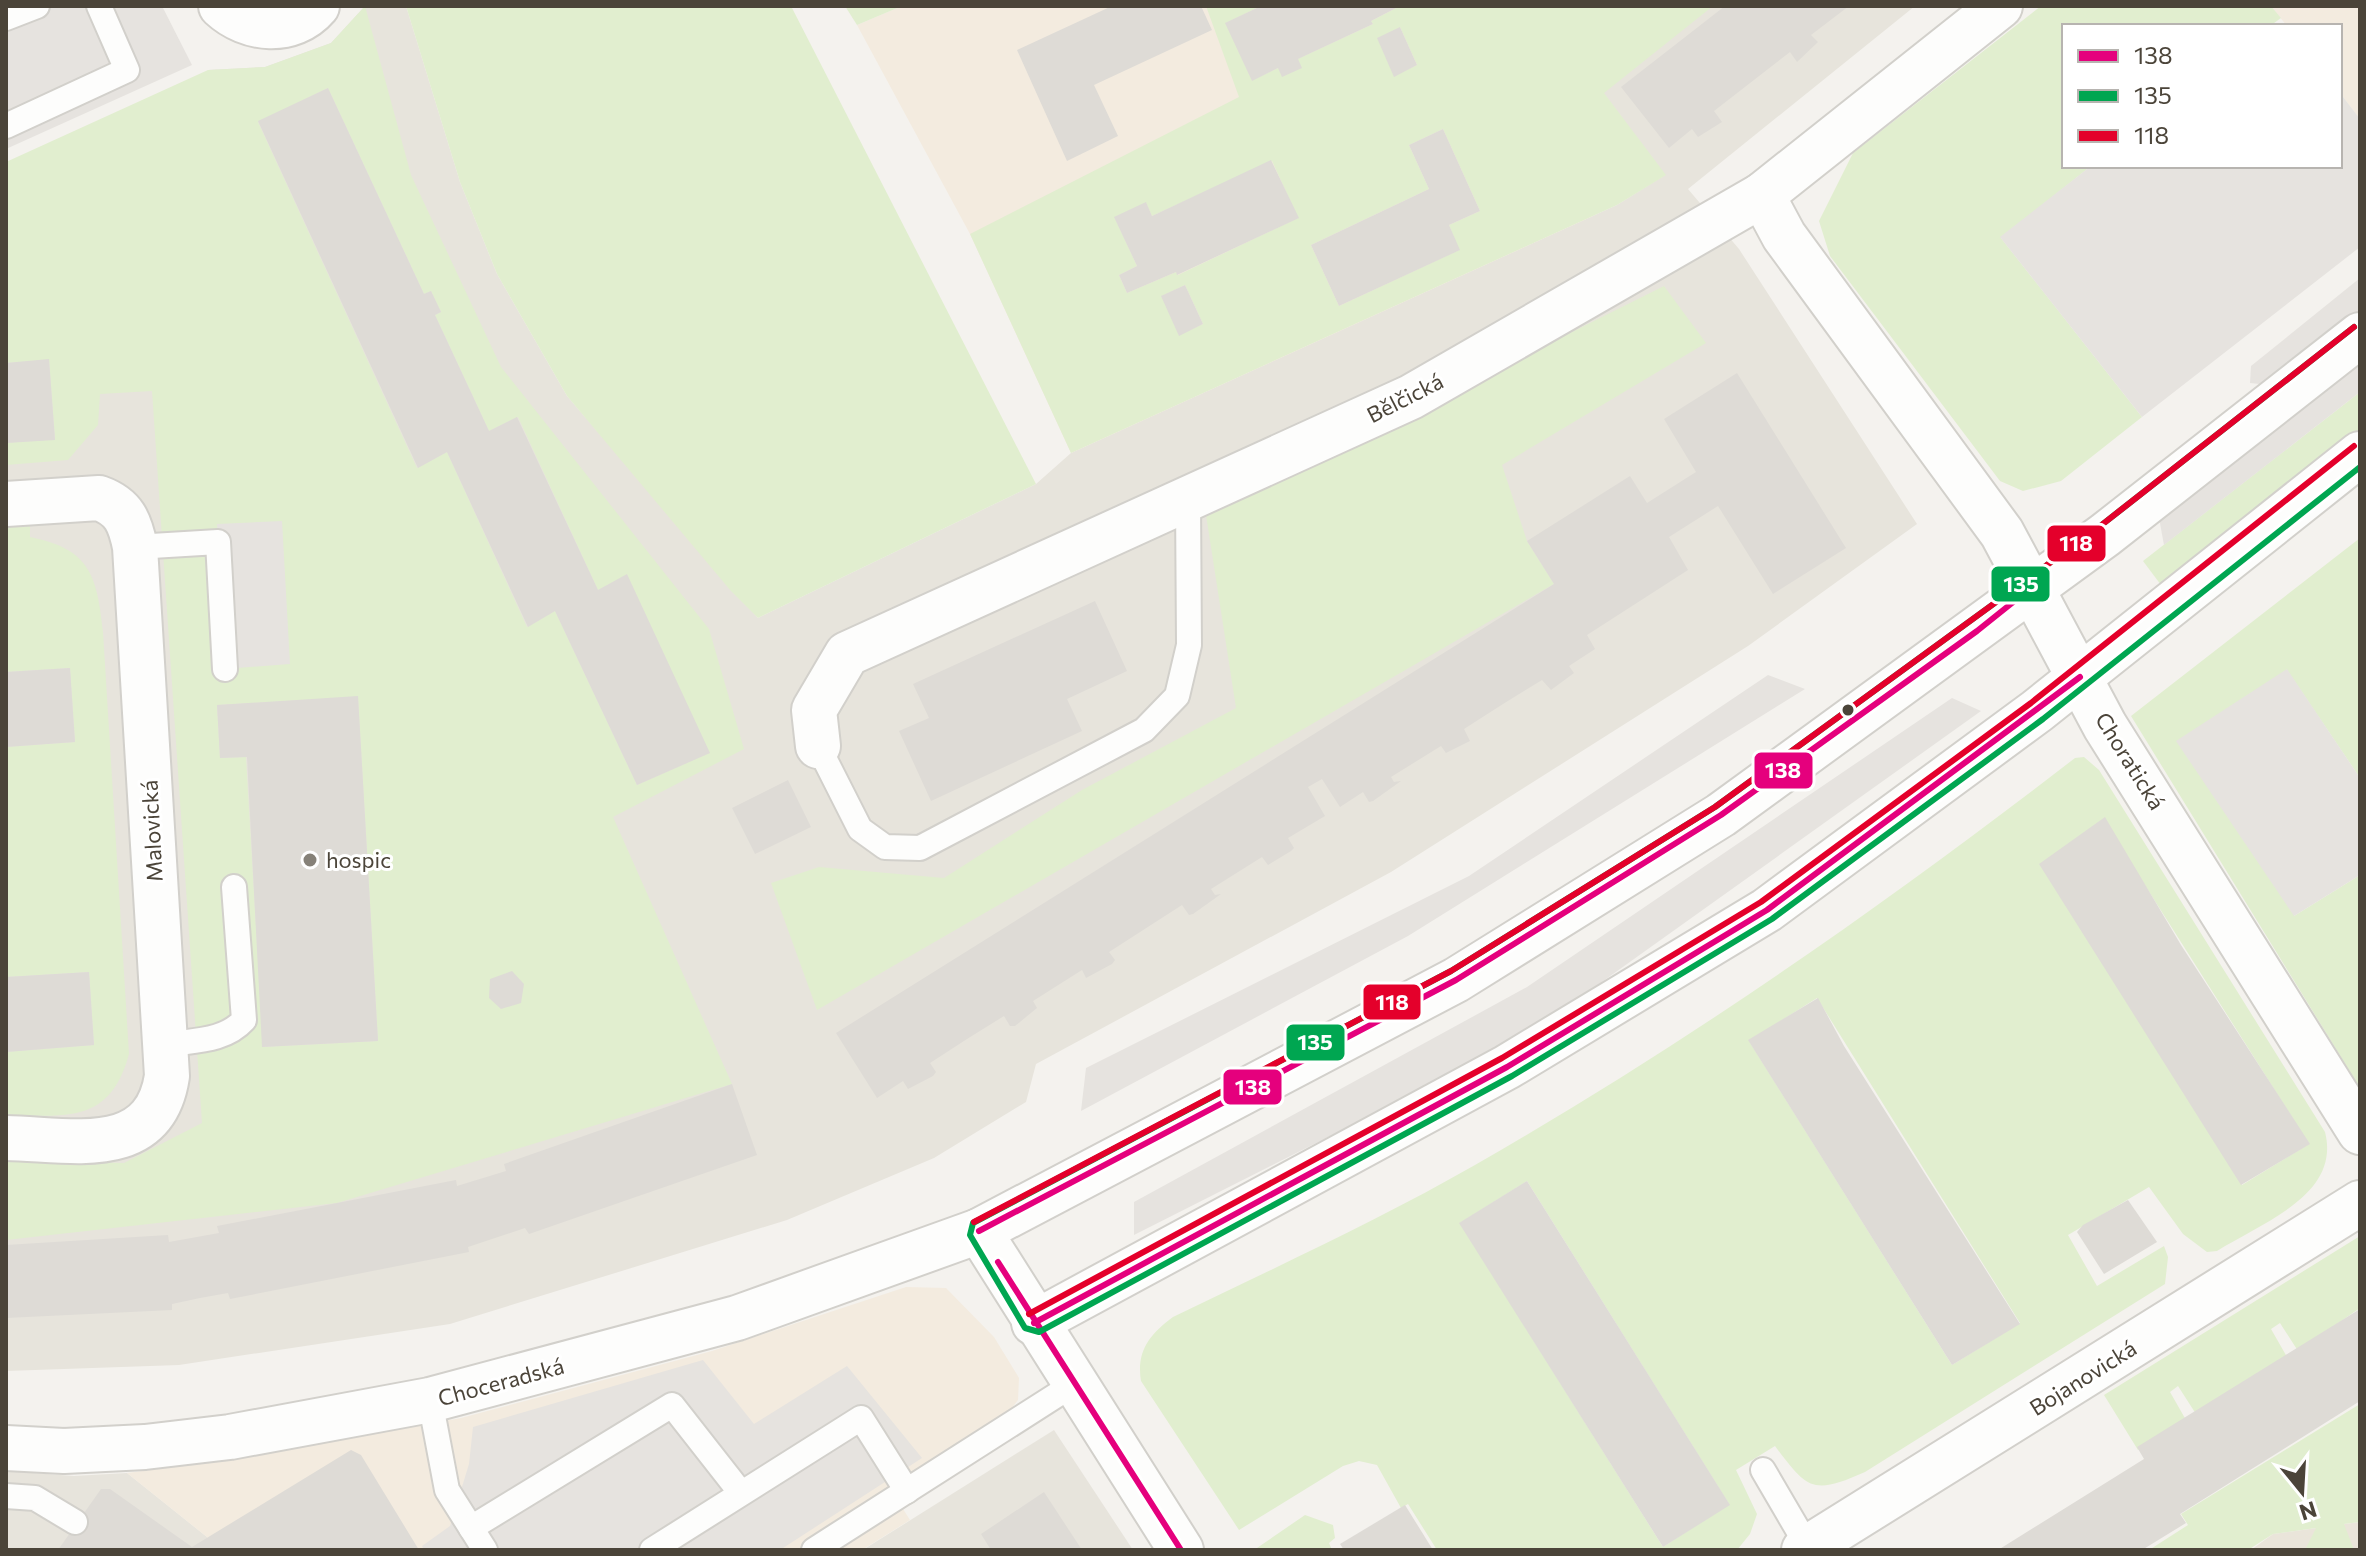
<svg xmlns="http://www.w3.org/2000/svg" width="2366" height="1556" viewBox="0 0 2366 1556" font-family="Commissioner,sans-serif">
	<style>
		.residential { fill: #e7e4dc }
		.commercial { fill: #f3ebdf }
		.education { fill: #eae5da }
		.green { fill: #e1eecf; fill-rule: evenodd }
		.parking { fill: #e6e3df }
		.building { fill: #dedbd6 }
		.lines { fill: none; stroke-linecap: round; stroke-linejoin: round }
		.service-casing { stroke: #d2d0cb; stroke-width: 28 }
		.minor-casing { stroke: #d2d0cb; stroke-width: 48 }
		.tertiary-casing { stroke: #d2d0cb; stroke-width: 48 }
		.service { stroke: #fdfdfc; stroke-width: 24 }
		.minor { stroke: #fdfdfc; stroke-width: 44 }
		.tertiary { stroke: #fdfdfc; stroke-width: 44 }
		.bus-1-casing { stroke: #fff; stroke-width: 12 }
		.bus-2-casing { stroke: #fff; stroke-width: 12 }
		.bus-3-casing { stroke: #fff; stroke-width: 12 }
		.bus-1 { stroke: #e5007d; stroke-width: 6 }
		.bus-2 { stroke: #00a651; stroke-width: 6 }
		.bus-3 { stroke: #e4002b; stroke-width: 6 }
		.bus-dot { fill: #4b4439; stroke: #fff; stroke-width: 3 }
		.poi-dot { fill: #868178; stroke: #fff; stroke-width: 3 }
		.labels { text-anchor: middle; stroke-width: 6; stroke-linejoin: round; paint-order: stroke }
		.street-label { font-size: 22px; fill: #4b4439; stroke: #fff }
		.poi-label { font-size: 22px; fill: #4b4439; stroke: #fff; text-anchor: start }
		.line-badge { stroke: #fff; stroke-width: 3 }
		.badge-label { font-size: 22px; text-anchor: middle; font-weight: bold; fill: #fff }
	</style>
	<rect width="100%" height="100%" fill="#f4f2ee"/>
	<g class="residential">
		<path d="M365,6H406L460,182L497,274L567,396L758,618L1036,484L1071,453L1617,205L1665,175L1604,94L1553,6H1915L1688,189L1739,249L1917,524L1748,646L1391,872L1036,1064L1026,1102L934,1158L787,1220L450,1324L179,1365L6,1371V333L208,70L265,67L331,43Z"/>
		<path d="M1054,1430L1133,1550L866,1548Z"/>
		<path d="M6,1471L74,1476L127,1473L207,1537L215,1550H6Z"/>
	</g>
	<g class="commercial">
		<path d="M902,6H1505L1593,216L1071,453L970,234L857,25Z"/>
		<path d="M2271,6H2360V119L2340,93V26H2287Z"/>
		<path d="M906,1287L946,1288L994,1337L1019,1378L1018,1400L1005,1417L891,1490L910,1520L862,1550H215L207,1537L127,1473L248,1457L461,1418L712,1351Z"/>
	</g>
	<path class="education" d="M2360,1522V1550H2251L2273,1534Z"/>
	<g class="green">
		<path d="M365,6L411,175L501,367L709,629L744,749L613,817L732,1084L337,1203L6,1240V1160L124,1163L202,1123L152,391L100,394L98,425L68,460L6,465V443L55,439L49,360L6,363V162L208,70L265,67L331,43ZM328,88L424,294L431,291L441,312L435,315L489,431L518,417L598,590L627,575L709,753L637,785L555,611L527,627L447,452L417,468L258,122ZM358,697L378,1041L263,1047L246,757L220,758L217,705Z"/>
		<path d="M406,6H791L1036,484L758,618L731,591L567,396L497,274L460,182Z"/>
		<path d="M845,6H902L857,25Z"/>
		<path d="M1206,6H1261L1226,23L1252,80L1373,24L1371,21L1400,6H1713L1604,93L1666,175L1617,205L1071,453L970,234L1239,97ZM1400,27L1417,65L1394,76ZM1443,129L1480,211L1449,225L1459,250L1339,306L1311,245L1429,189L1409,145ZM1272,161L1298,218L1178,275L1176,272L1127,293L1119,275L1137,266L1115,218L1146,203L1152,216ZM1185,285L1203,324L1179,335L1162,296Z"/>
		<path d="M2041,6H2271L2281,18L2270,26H2064V166H2091L2001,238L2142,417L2061,481L2023,491L2000,481L1830,256L1819,221L1853,153Z"/>
		<path d="M1664,286L1706,343L1502,465L1527,541L1554,584L817,1010L771,883L819,867L944,878L1082,790L1236,708L1206,515Z"/>
		<path d="M2360,392V429L2161,585L2143,561Z"/>
		<path d="M30,524V537C90,549 97,575 103,632L129,1054C110,1124 67,1116 6,1115V1052L94,1045L89,972L6,977V747L75,742L70,668L6,672V525Z"/>
		<path d="M2360,538V778L2287,670L2294,916L2360,875V1088L2131,716Z"/>
		<path d="M2084,757L2099,770L2325,1132C2341,1195 2263,1222 2217,1251L2207,1252L2183,1234L2149,1187L2068,1235L2097,1286L2164,1246L2168,1257L2165,1284L1865,1472C1813,1495 1808,1490 1775,1446L1736,1470L1757,1514L1750,1534L1737,1550H1437L1408,1504L1401,1508L1377,1465L1359,1461L1343,1466L1239,1530L1141,1381C1136,1351 1150,1334 1173,1317C1274,1268 1377,1221 1475,1165C1685,1045 1883,906 2075,758ZM2134,868L2309,1144L2242,1185L2091,944ZM1817,998L2020,1323L1952,1365L1749,1041ZM1527,1181L1729,1504L1663,1547L1460,1223Z"/>
		<path d="M2360,1236V1308L2298,1351L2280,1323L2271,1329L2287,1357L2196,1414L2178,1386L2170,1392L2186,1420L2138,1450L2104,1395Z"/>
		<path d="M2360,1404V1522L2344,1524L2354,1550H2305L2316,1528L2273,1534L2248,1550H2149L2188,1525L2181,1514Z"/>
		<path d="M1305,1515L1333,1525L1335,1538L1329,1543L1332,1550H1254Z"/>
	</g>
	<g class="parking">
		<path d="M6,6H162L192,65L6,149Z"/>
		<path d="M2340,93L2360,119V247L2142,417L2000,237L2091,166H2340Z"/>
		<path d="M2360,278V321L2279,386L2250,383L2251,366Z"/>
		<path d="M2360,360V392L2164,545L2159,518Z"/>
		<path d="M282,521L290,664L225,669L217,524Z"/>
		<path d="M2287,669L2360,778V875L2294,916L2176,741Z"/>
		<path d="M1768,675L1805,689L1408,936L1081,1111L1086,1068L1469,876Z"/>
		<path d="M1952,698L1981,711L1522,1039L1134,1235V1202L1527,987Z"/>
		<path d="M703,1360L754,1424L847,1366L922,1458L780,1550H424L422,1546L450,1526L469,1464L473,1427Z"/>
	</g>
	<g class="building">
		<path d="M1112,6H1201L1212,30L1094,85L1118,136L1067,161L1017,50Z"/>
		<path d="M1261,6H1400L1371,21L1373,24L1298,59L1302,68L1282,77L1278,68L1252,81L1225,23Z"/>
		<path d="M1725,6H1849L1811,35L1818,42L1797,62L1790,52L1714,111L1722,122L1698,137L1692,129L1669,148L1621,87Z"/>
		<path d="M1400,27L1417,65L1394,77L1377,38Z"/>
		<path d="M328,88L424,294L431,291L441,312L435,315L489,431L517,417L598,590L627,574L710,753L637,785L555,611L528,627L447,452L418,468L258,121Z"/>
		<path d="M1443,129L1480,211L1449,225L1460,250L1339,306L1311,245L1429,189L1409,145Z"/>
		<path d="M1271,160L1299,218L1177,275L1176,272L1127,293L1119,275L1137,266L1114,217L1146,202L1152,216Z"/>
		<path d="M1185,285L1203,324L1179,336L1161,296Z"/>
		<path d="M49,359L55,440L6,443V363Z"/>
		<path d="M1737,373L1846,548L1773,594L1718,506L1669,537L1688,570L1587,635L1595,649L1569,666L1574,673L1551,690L1542,680L1503,704L1464,729L1470,741L1446,753L1441,746L1391,777L1394,782L1401,781L1373,801L1369,802L1363,792L1340,807L1322,779L1308,787L1325,816L1288,838L1294,848L1291,851L1268,865L1262,857L1211,889L1215,895L1221,894L1193,914L1189,915L1182,905L1109,952L1115,960L1112,964L1086,978L1082,970L1033,1001L1037,1008L1015,1026H1010L1004,1016L967,1039L930,1063L936,1072L933,1076L908,1089L903,1081L877,1098L836,1033L1554,584L1527,541L1630,476L1647,503L1696,472L1664,419Z"/>
		<path d="M1095,601L1127,671L1067,699L1082,731L931,801L899,731L929,718L913,684Z"/>
		<path d="M70,668L75,742L6,747V672Z"/>
		<path d="M358,696L378,1041L262,1047L247,757L220,758L217,705Z"/>
		<path d="M788,780L811,827L755,854L732,808Z"/>
		<path d="M2105,817L2181,945L2310,1144L2241,1185L2039,864Z"/>
		<path d="M512,971L524,984L521,1003L501,1009L489,998L490,979Z"/>
		<path d="M89,972L94,1045L6,1052V977Z"/>
		<path d="M1818,998L1844,1046L2020,1324L1952,1365L1748,1040Z"/>
		<path d="M732,1084L757,1155L529,1234L525,1228L468,1247L469,1252L230,1299L228,1293L200,1298L172,1304V1310L6,1318V1245L168,1235L169,1242L219,1233L217,1226L337,1203L456,1180L457,1186L506,1171L504,1164Z"/>
		<path d="M1527,1181L1730,1505L1663,1547L1459,1223Z"/>
		<path d="M2128,1200L2157,1242L2104,1274L2077,1232L2083,1225Z"/>
		<path d="M2360,1309V1401L2180,1514L2186,1523L2142,1550H1998L2144,1459L2137,1447Z"/>
		<path d="M351,1450L361,1455L419,1550H58L101,1489H110L192,1547Z"/>
		<path d="M1044,1492L1082,1550H991L981,1534Z"/>
		<path d="M1405,1505L1433,1550H1344L1340,1544Z"/>
	</g>
	<g class="lines">
		<defs>
			<g id="service">
				<path d="M6,18L37,6"/>
				<path d="M6,126L127,70L99,6"/>
				<path d="M135,547L218,542L225,669"/>
				<path d="M818,746L860,829L885,847L920,848L1144,730L1177,696L1189,645L1188,501"/>
				<path d="M165,1045C193,1040 224,1042 244,1020L234,887"/>
				<path d="M430,1400L447,1490L485,1550"/>
				<path d="M1763,1470L1808,1547"/>
				<path d="M6,1496L35,1498L75,1522"/>
				<path d="M471,1528L672,1405L741,1493"/>
				<path d="M652,1550L861,1418L907,1491"/>
				<path d="M814,1550L1074,1384"/>
			</g>
			<g id="minor">
				<path d="M221,6C248,31 292,35 317,6"/>
				<path d="M1762,195L1784,236L2002,533L2105,726L2360,1132"/>
				<path d="M6,504L99,498C124,507 130,522 135,547L167,1076C154,1161 71,1139 6,1138"/>
				<path d="M818,746L814,710L847,654L1411,397L1762,195L2000,6"/>
				<path d="M6,1448L64,1451L145,1447L230,1437L430,1400L737,1318L979,1231"/>
				<path d="M1804,1550L2360,1203"/>
			</g>
			<g id="tertiary">
				<path d="M1034,1323L1507,1067L1767,910L2037,711L2360,454"/>
				<path d="M1181,1550L979,1231L1456,980L1721,815L2105,535L2360,335"/>
			</g>
		</defs>
		<use href="#service" class="service-casing"/>
		<use href="#minor" class="minor-casing"/>
		<use href="#tertiary" class="tertiary-casing"/>
		<use href="#service" class="service"/>
		<use href="#minor" class="minor"/>
		<use href="#tertiary" class="tertiary"/>
		<defs>
			<g id="bus-1">
				<path d="M979,1231L1456,980L1721,815L1977,631L2032,587"/>
				<path d="M998,1262L1181,1550"/>
				<path d="M1034,1323L1507,1067L1767,910L2080,677"/>
			</g>
			<path id="bus-2" d="M2354,327L2099,527L1715,807L1451,971L973,1223L970,1235L1025,1328L1039,1332L1512,1076L1772,919L2043,719L2360,467"/>
			<g id="bus-3">
				<path d="M974,1222L1451,971L1715,807L2099,527L2354,327"/>
				<path d="M1029,1314L1502,1058L1761,902L2031,703L2354,446"/>
			</g>
		</defs>
		<use href="#bus-1" class="bus-1-casing"/>
		<use href="#bus-2" class="bus-2-casing"/>
		<use href="#bus-3" class="bus-3-casing"/>
		<use href="#bus-1" class="bus-1"/>
		<use href="#bus-2" class="bus-2"/>
		<use href="#bus-3" class="bus-3"/>
	</g>
	<circle class="bus-dot" cx="1848" cy="710" r="7"/>
	<circle class="poi-dot" cx="310" cy="860" r="8"/>
	<g class="labels">
		<g class="street-label">
			<text transform="translate(1405 398) rotate(-27)" y="8">Bělčická</text>
			<text transform="translate(2130 761) rotate(58)" y="8">Choratická</text>
			<text transform="translate(152 831) rotate(-93)" y="8">Malovická</text>
			<text transform="translate(2083 1378) rotate(-32)" y="8">Bojanovická</text>
			<text transform="translate(501 1382) rotate(-15)" y="8">Choceradská</text>
		</g>
		<g class="poi-label">
			<text x="326" y="868">hospic</text>
		</g>
	</g>
	<g class="line-badge">
		<rect x="2046" y="524" width="61" height="39" rx="8" fill="#e4002b"/>
		<rect x="1990" y="565" width="61" height="38" rx="8" fill="#00a651"/>
		<rect x="1753" y="751" width="61" height="39" rx="8" fill="#e5007d"/>
		<rect x="1362" y="983" width="60" height="38" rx="8" fill="#e4002b"/>
		<rect x="1285" y="1023" width="61" height="39" rx="8" fill="#00a651"/>
		<rect x="1222" y="1068" width="61" height="38" rx="8" fill="#e5007d"/>
	</g>
	<g class="badge-label">
		<text x="2076" y="551">118</text>
		<text x="2021" y="592">135</text>
		<text x="1783" y="778">138</text>
		<text x="1392" y="1010">118</text>
		<text x="1315" y="1050">135</text>
		<text x="1253" y="1095">138</text>
	</g>
	<rect width="2366" height="1556" fill="none" stroke="#4b4439" stroke-width="16"/>
	<rect x="2062" y="24" width="280" height="144" fill="#ffffff" stroke="#b7b4b0" stroke-width="2"/>
	<rect x="2078" y="50" width="40" height="12" fill="#e5007d" stroke="#b7b4b0" stroke-width="2"/>
	<text x="2134" y="64" font-size="24" fill="#4b4439">138</text>
	<rect x="2078" y="90" width="40" height="12" fill="#00a651" stroke="#b7b4b0" stroke-width="2"/>
	<text x="2134" y="104" font-size="24" fill="#4b4439">135</text>
	<rect x="2078" y="130" width="40" height="12" fill="#e4002b" stroke="#b7b4b0" stroke-width="2"/>
	<text x="2134" y="144" font-size="24" fill="#4b4439">118</text>
	<g transform="translate(2302 1492) rotate(162)" stroke="#ffffff" stroke-width="6" paint-order="stroke">
	<path d="M0-6L14 30L0 20L-14 30Z" fill="#4b4439"/>
	<text y="-12" font-size="22" font-weight="bold" text-anchor="middle" fill="#4b4439">N</text>
	</g>
</svg>
